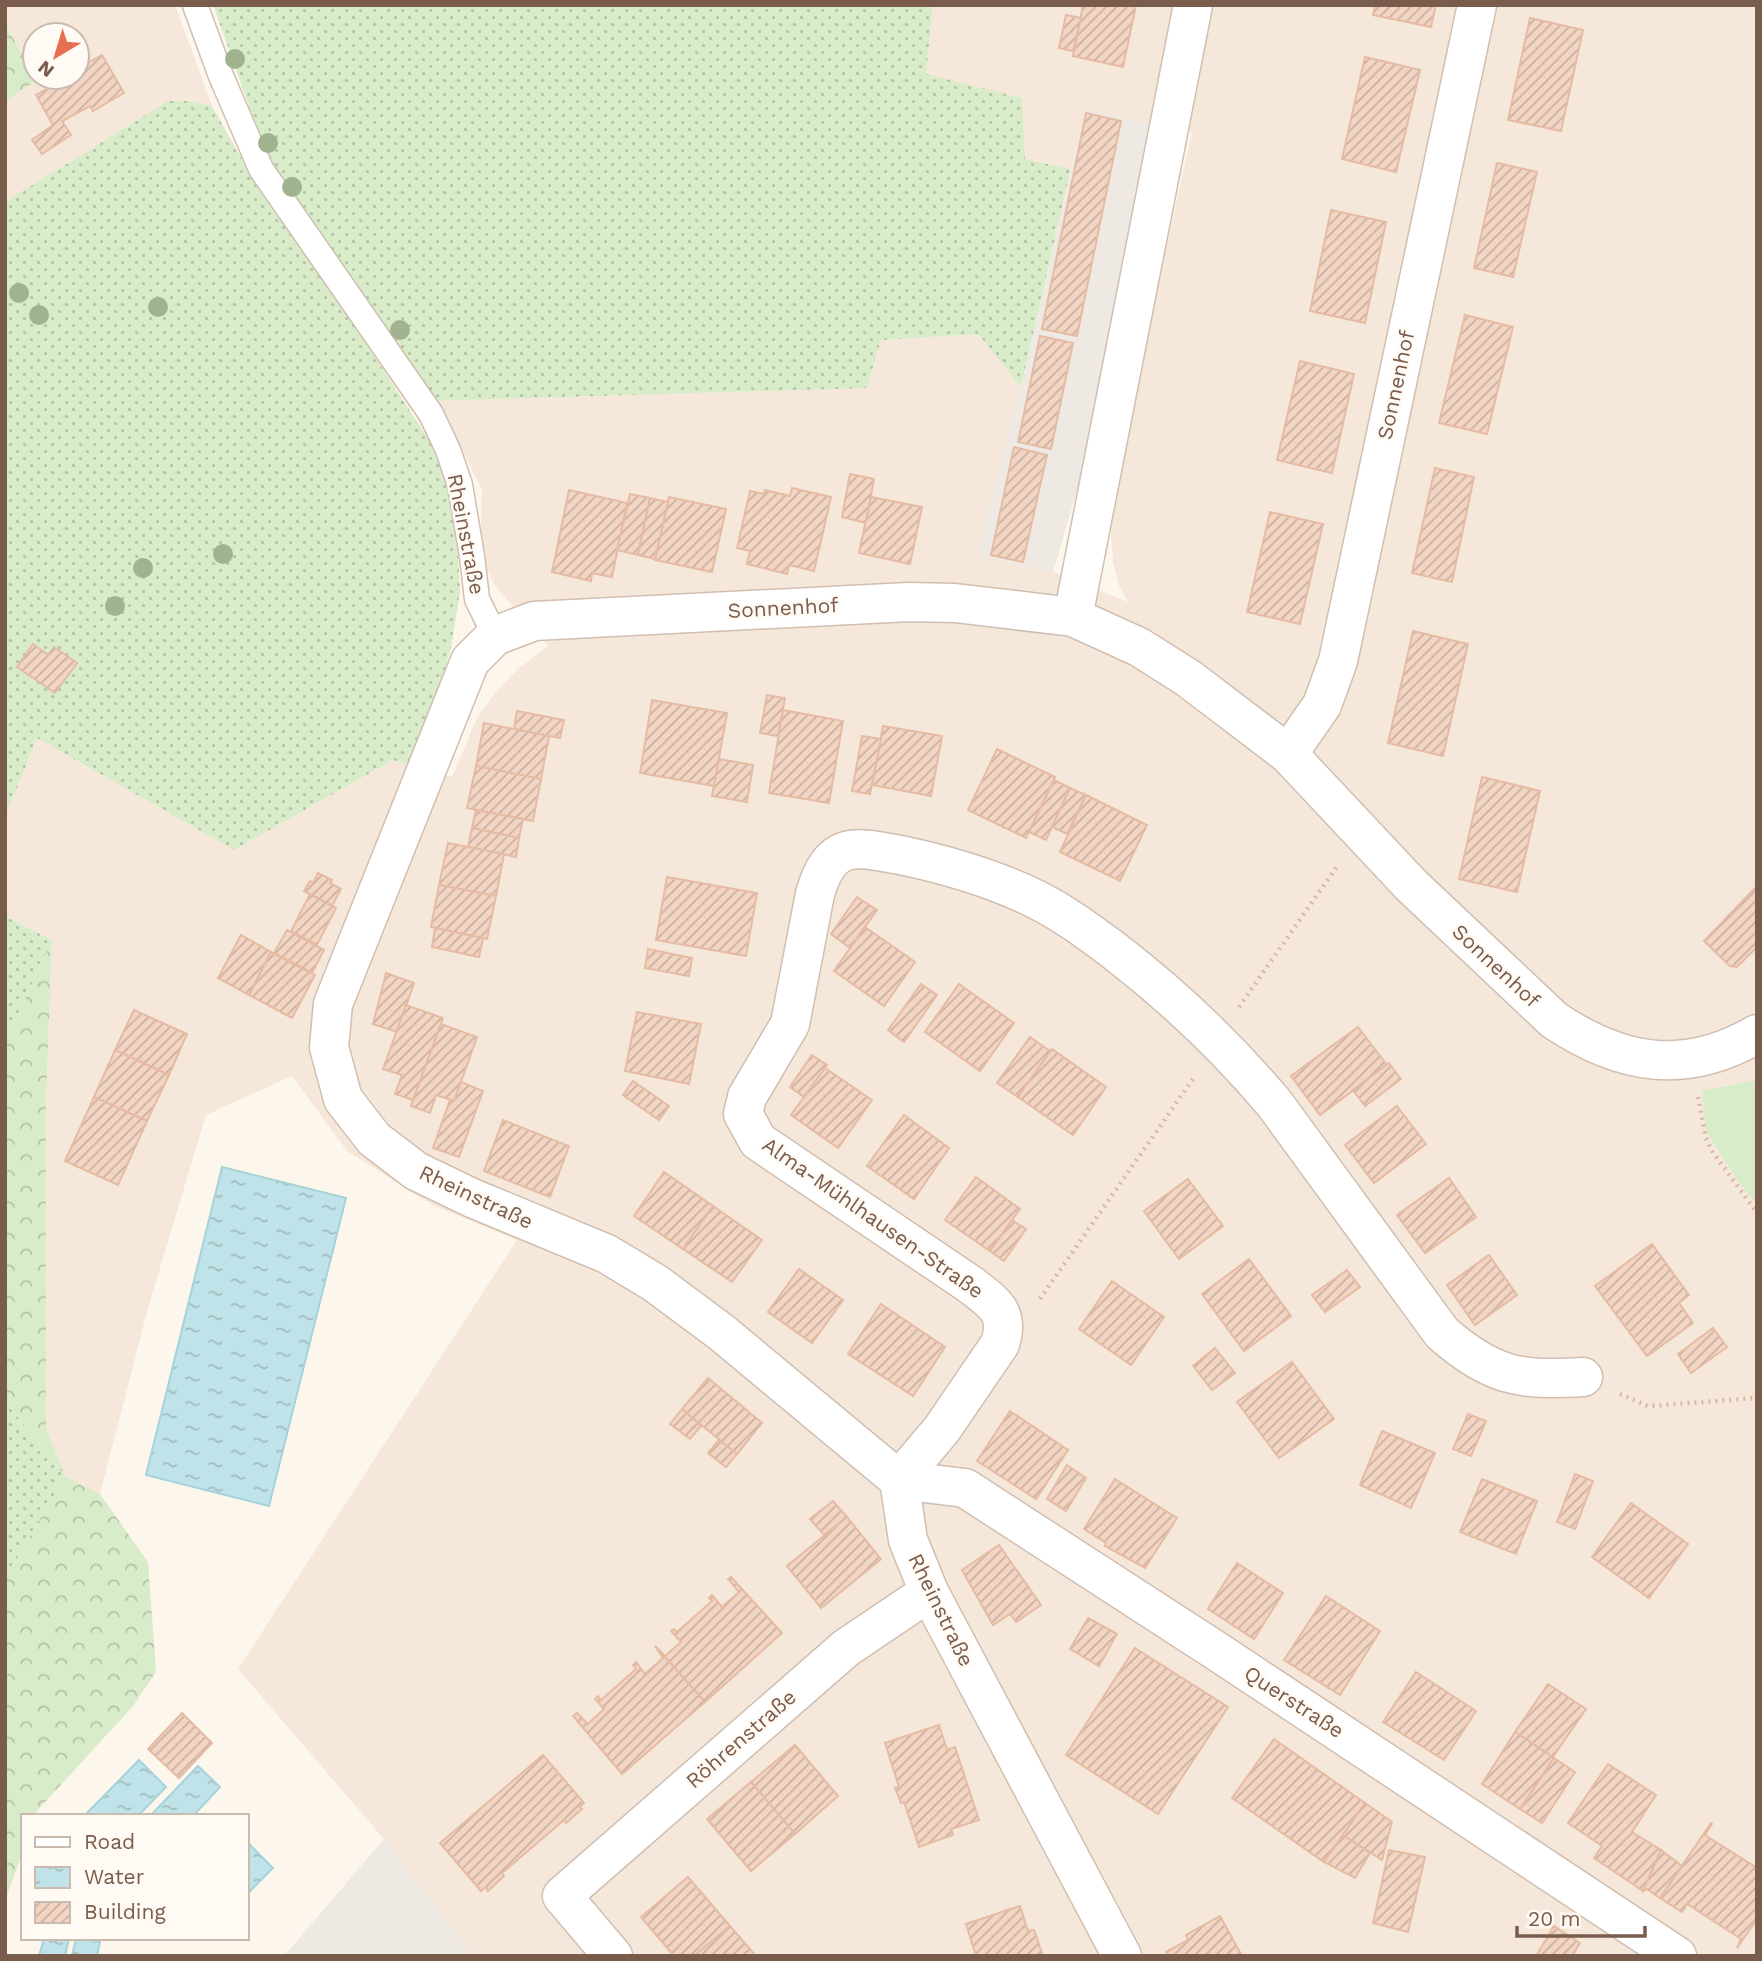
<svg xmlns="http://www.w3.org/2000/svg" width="1762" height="1961" viewBox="0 0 1762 1961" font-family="'Work Sans',sans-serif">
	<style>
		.residential { fill: #f5e8da; fill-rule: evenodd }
		.industrial { fill: #efe9e4 }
		.grass { fill: url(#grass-dots) }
		.forest { fill: url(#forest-crowns) }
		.park { fill: #d8ecc9 }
		.water { fill: url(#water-ripples); stroke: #a5d3da; stroke-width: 2 }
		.building { fill: url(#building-hatch); stroke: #e6bba3; stroke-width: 2 }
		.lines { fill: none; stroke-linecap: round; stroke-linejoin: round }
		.service-casing { stroke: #d1beb0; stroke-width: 27 }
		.minor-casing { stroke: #d1beb0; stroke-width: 41 }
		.path { stroke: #d9b8a5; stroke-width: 4.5; stroke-dasharray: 2 5; stroke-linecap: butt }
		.service { stroke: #fff; stroke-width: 24 }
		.minor { stroke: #fff; stroke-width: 38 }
		.tree { fill: #a0b28e }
		.labels { text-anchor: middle; stroke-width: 5; stroke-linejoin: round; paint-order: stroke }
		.street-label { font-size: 21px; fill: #7a5c4d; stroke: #fffaf3 }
	</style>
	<defs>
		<pattern id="grass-dots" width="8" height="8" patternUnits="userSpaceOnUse" patternTransform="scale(1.75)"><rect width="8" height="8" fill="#d8ecc9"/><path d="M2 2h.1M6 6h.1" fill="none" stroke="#b4c2a5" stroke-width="1.8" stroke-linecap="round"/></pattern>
		<pattern id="forest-crowns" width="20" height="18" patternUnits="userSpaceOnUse" patternTransform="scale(1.75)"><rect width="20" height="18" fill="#d8ecc9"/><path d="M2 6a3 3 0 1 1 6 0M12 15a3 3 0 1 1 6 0" fill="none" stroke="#b4c2a5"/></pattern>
		<pattern id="water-ripples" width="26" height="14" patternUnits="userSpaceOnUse" patternTransform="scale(1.75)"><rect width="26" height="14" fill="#bfe3e8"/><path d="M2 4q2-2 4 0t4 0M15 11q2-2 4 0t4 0" fill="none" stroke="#a0bbbe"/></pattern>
		<pattern id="building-hatch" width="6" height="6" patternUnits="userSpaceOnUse" patternTransform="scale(1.75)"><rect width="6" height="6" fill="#f3d5c3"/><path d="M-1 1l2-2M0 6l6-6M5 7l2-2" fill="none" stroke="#cab0a1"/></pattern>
	</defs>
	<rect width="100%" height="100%" fill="#fdf6ec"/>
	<g class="residential">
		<path d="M5,5H175L212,106L188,101H168L5,202V101L36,81L5,23ZM35,35H77V77H35Z"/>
		<path d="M933,5H1757V1956H473L384,1839L238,1669L517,1240L432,1205L347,1151L292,1076L206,1115L148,1308L100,1494L65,1476L46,1428V1102L52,940L5,916V817L37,738L234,850L393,760L452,777L477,718L496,692L517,670L548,646L496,587L484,565L481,538L482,489L436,401L867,388L881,340L978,334L1021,387L977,554L1053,572L1128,602L1119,586L1113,561L1111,534L1113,485L1192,132L1085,112L1071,169L1025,159L1021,98L926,75Z"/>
	</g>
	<g class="industrial">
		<path d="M1085,111L1152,124L1086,459L1053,572L977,554L1021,387Z"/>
		<path d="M384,1839L473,1956H284Z"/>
	</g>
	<g class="grass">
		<path d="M213,5H933L926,74L1022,98L1025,159L1071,169L1021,387L978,334L881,340L867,388L436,401L306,220L265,151Z"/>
		<path d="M168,101H188L212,106L250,174L342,307L435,449L451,495L457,533L460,591L451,648L437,698L411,765L393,760L234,850L37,738L5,817V202Z"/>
		<path d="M5,916L52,940L5,1043Z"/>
		<path d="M5,1401L65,1476L5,1580Z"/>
	</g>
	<g class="forest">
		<path d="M5,23L36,81L5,101Z"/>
		<path d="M52,940L46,1102V1427L65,1476L100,1494L148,1562L156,1672L133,1706L37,1811L35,1816H23V1851L5,1901V1580L65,1476L5,1401V1043Z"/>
	</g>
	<path class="park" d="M1757,1080V1205L1740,1184L1706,1131L1702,1091Z"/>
	<g class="water">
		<path d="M222,1167L346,1198L269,1506L146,1475Z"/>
		<path d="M139,1760L166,1787L138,1816H84Z"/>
		<path d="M198,1766L220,1787L193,1816H150Z"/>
		<path d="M247,1842L273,1868L247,1894Z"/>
		<path d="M44,1938H69L65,1956H39Z"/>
		<path d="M76,1938L100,1942L97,1956H72Z"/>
	</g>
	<g class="building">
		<path d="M1083,5H1136L1123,67L1073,56Z"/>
		<path d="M1375,5H1436L1431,27L1373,15Z"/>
		<path d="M1066,15L1081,18L1073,51L1059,48Z"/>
		<path d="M1530,18L1583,30L1561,131L1508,120Z"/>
		<path d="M102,55L124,93L93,111L90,106L62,121L71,135L42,154L32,140L53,125L36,95L68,77H77V69Z"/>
		<path d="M1365,57L1420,70L1396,172L1342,159Z"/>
		<path d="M1086,113L1121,121L1077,336L1042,329Z"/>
		<path d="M1497,163L1537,172L1513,277L1474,268Z"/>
		<path d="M1331,210L1386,222L1365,323L1310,311Z"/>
		<path d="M1465,315L1513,327L1487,434L1439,423Z"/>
		<path d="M1040,336L1073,343L1051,449L1018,442Z"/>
		<path d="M1300,361L1354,374L1332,473L1277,460Z"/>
		<path d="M1014,447L1047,455L1023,562L991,555Z"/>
		<path d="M1435,468L1474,477L1452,582L1412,573Z"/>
		<path d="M850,474L874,479L866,523L842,517Z"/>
		<path d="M792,488L831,497L814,571L789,565L787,574L747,564L750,551L737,548L750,491L764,494L765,490L790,496Z"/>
		<path d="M569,490L627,503L612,577L592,573L591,581L552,572Z"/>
		<path d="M630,494L650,498L638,555L617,550Z"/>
		<path d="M669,497L726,509L712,572L655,560Z"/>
		<path d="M871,497L922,507L910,564L859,553Z"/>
		<path d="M650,498L668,502L655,559L638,555Z"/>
		<path d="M1270,512L1323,524L1300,624L1247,612Z"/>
		<path d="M1413,631L1468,644L1443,756L1388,743Z"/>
		<path d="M33,644L48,655L54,647L77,663L55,693L17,667Z"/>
		<path d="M767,695L785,698L778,736L760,733Z"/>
		<path d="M652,700L727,713L714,786L640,773Z"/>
		<path d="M783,710L843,721L829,803L769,793Z"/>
		<path d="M517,711L564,720L560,738L514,729Z"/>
		<path d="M484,723L549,736L541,779L476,766Z"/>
		<path d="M883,726L942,736L931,796L872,785Z"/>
		<path d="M862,736L881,739L870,794L852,791Z"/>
		<path d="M997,749L1055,777L1026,838L968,810Z"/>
		<path d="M719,759L753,765L747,802L712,796Z"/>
		<path d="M476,766L541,779L533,821L467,808Z"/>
		<path d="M1482,777L1540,791L1517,892L1459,879Z"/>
		<path d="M1054,780L1070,788L1046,840L1029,832Z"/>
		<path d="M1070,788L1086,795L1067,834L1052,827Z"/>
		<path d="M1086,795L1147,825L1120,881L1060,852Z"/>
		<path d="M476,810L523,819L519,838L472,828Z"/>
		<path d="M472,828L519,838L516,857L468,847Z"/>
		<path d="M448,843L504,854L496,896L439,885Z"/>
		<path d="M318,873L332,880L330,883L341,889L332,906L304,891L310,881L313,883Z"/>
		<path d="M667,877L757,893L746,956L656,940Z"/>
		<path d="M439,885L496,896L487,939L431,927Z"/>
		<path d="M1757,886V947L1737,967L1730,966L1704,941Z"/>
		<path d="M310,894L336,908L317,945L291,931Z"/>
		<path d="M857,897L877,910L850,948L831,934Z"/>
		<path d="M865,927L915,962L884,1006L834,971Z"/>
		<path d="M435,928L483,938L479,957L432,947Z"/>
		<path d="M287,930L324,950L312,973L274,953Z"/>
		<path d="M241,935L271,952L249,995L218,978Z"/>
		<path d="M648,949L692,958L689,976L645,968Z"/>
		<path d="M271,952L315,975L292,1018L249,995Z"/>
		<path d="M386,973L414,983L397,1032L373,1024Z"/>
		<path d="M921,984L937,995L904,1042L888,1030Z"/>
		<path d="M959,984L1014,1023L980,1071L925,1032Z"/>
		<path d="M406,1005L443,1018L413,1100L395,1094L402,1075L383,1069Z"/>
		<path d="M134,1010L187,1034L169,1075L115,1050Z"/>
		<path d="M637,1012L701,1024L689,1084L625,1071Z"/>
		<path d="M441,1024L477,1037L454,1101L436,1095L430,1113L411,1106Z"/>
		<path d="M1358,1027L1387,1065L1320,1115L1291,1076Z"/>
		<path d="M1030,1037L1050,1051L1018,1097L997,1083Z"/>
		<path d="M1052,1049L1106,1087L1073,1135L1018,1097Z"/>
		<path d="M115,1050L169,1075L147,1121L94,1097Z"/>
		<path d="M812,1055L827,1065L804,1097L790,1087Z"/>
		<path d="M1389,1063L1401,1079L1365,1106L1353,1090Z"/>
		<path d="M825,1068L872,1100L838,1148L791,1115Z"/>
		<path d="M633,1081L669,1106L659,1120L623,1095Z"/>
		<path d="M461,1082L483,1091L459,1157L433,1148L450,1100L454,1101Z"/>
		<path d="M94,1097L147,1121L118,1185L65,1161Z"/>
		<path d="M1397,1106L1426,1144L1374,1183L1345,1145Z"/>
		<path d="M904,1115L949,1148L914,1199L867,1166Z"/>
		<path d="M503,1120L569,1146L550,1197L484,1171Z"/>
		<path d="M664,1172L713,1206L683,1249L634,1216Z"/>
		<path d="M976,1177L1020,1209L990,1251L945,1220Z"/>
		<path d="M1449,1178L1476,1217L1425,1253L1397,1215Z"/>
		<path d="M1188,1179L1223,1226L1179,1259L1144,1211Z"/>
		<path d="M713,1206L762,1240L732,1282L683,1249Z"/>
		<path d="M1012,1220L1026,1229L1004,1261L990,1251Z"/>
		<path d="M1652,1244L1689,1295L1679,1303L1693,1323L1647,1356L1595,1286Z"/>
		<path d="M1489,1255L1517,1295L1475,1325L1447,1285Z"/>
		<path d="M1249,1259L1291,1316L1244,1351L1202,1294Z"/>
		<path d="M799,1269L843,1300L812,1343L768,1312Z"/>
		<path d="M1347,1270L1360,1287L1325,1312L1312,1295Z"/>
		<path d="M1112,1281L1164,1317L1131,1365L1079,1329Z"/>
		<path d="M881,1304L945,1347L913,1396L848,1354Z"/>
		<path d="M1713,1328L1727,1347L1691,1373L1678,1354Z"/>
		<path d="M1215,1348L1235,1373L1212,1390L1193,1366Z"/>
		<path d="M1292,1362L1334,1419L1279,1458L1237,1402Z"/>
		<path d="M708,1378L762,1423L737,1454L682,1409Z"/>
		<path d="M682,1409L701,1426L690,1439L670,1424Z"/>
		<path d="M1010,1411L1068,1450L1036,1499L977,1461Z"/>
		<path d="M1468,1414L1486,1421L1471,1456L1453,1449Z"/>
		<path d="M1382,1431L1435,1453L1411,1508L1360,1485Z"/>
		<path d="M719,1440L737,1454L726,1467L708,1453Z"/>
		<path d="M1067,1465L1086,1478L1066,1511L1047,1499Z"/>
		<path d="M1575,1474L1593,1481L1575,1529L1557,1522Z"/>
		<path d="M1115,1479L1177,1518L1145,1568L1105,1546L1106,1543L1084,1529Z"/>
		<path d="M1482,1479L1537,1501L1516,1554L1460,1532Z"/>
		<path d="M833,1501L847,1517L824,1535L810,1519Z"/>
		<path d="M1631,1503L1688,1544L1649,1598L1592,1557Z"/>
		<path d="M847,1517L881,1559L821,1608L787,1566Z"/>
		<path d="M999,1545L1041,1605L1016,1622L1010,1614L993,1625L962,1570Z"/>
		<path d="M1237,1563L1283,1593L1254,1639L1208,1609Z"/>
		<path d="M731,1577L782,1633L705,1702L655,1646L665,1656L681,1642L671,1631L674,1629L677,1632L712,1601L709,1598L712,1595L722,1607L739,1592L728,1579Z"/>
		<path d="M1326,1596L1380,1631L1340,1695L1284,1660Z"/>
		<path d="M1088,1618L1117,1634L1099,1666L1070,1649Z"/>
		<path d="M655,1646L705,1702L622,1774L573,1716L577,1713L588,1724L604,1709L595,1699L598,1696L601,1700L636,1669L633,1665L636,1662L645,1674L663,1658Z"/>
		<path d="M1135,1648L1228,1707L1158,1814L1066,1755Z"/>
		<path d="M1416,1672L1476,1711L1444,1760L1383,1722Z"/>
		<path d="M1548,1684L1586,1709L1553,1757L1515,1732Z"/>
		<path d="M182,1713L212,1743L179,1778L148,1749Z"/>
		<path d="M939,1725L947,1750L955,1747L979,1820L951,1829L953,1835L919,1847L904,1802L901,1803L895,1788L899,1787L885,1743Z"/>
		<path d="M1515,1732L1554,1758L1520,1809L1482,1784Z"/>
		<path d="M1274,1739L1365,1803L1324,1862L1232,1798Z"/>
		<path d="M795,1745L838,1796L795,1834L751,1782Z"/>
		<path d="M543,1755L584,1803L580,1807L582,1809L566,1823L564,1820L502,1873L504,1876L488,1891L486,1887L481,1891L440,1843Z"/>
		<path d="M1554,1758L1575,1772L1542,1823L1520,1809Z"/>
		<path d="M1608,1764L1656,1795L1632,1832L1661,1850L1643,1891L1594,1858L1602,1846L1568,1823Z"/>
		<path d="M751,1782L795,1834L751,1871L707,1819Z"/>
		<path d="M1365,1803L1392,1822L1382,1860L1343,1835Z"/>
		<path d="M1711,1823L1712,1824L1705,1835L1757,1868V1919L1737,1948L1741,1939L1687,1904L1682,1912L1660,1898Z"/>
		<path d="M1343,1835L1370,1853L1355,1878L1324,1862Z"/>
		<path d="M1389,1850L1425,1857L1408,1932L1373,1923Z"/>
		<path d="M1661,1850L1682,1866L1660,1898L1647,1889L1643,1891Z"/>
		<path d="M688,1877L730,1926L694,1956H674L641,1917Z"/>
		<path d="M1020,1906L1028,1931L1034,1930L1043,1956H976L966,1924Z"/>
		<path d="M1220,1916L1242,1956H1168L1166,1952L1188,1940L1186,1935Z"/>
		<path d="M730,1926L756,1956H694Z"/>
		<path d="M1554,1926L1580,1943L1572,1956H1536Z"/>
	</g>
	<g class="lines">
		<defs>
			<path id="service" d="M195,5L221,76L261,169L431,414L448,450L460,485L472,556L477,599L495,636"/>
			<g id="minor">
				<path d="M1073,617L1193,5"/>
				<path d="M1288,754L1322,705L1338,661L1477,5"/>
				<path d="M899,1480L942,1429L1000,1344C1010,1312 995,1304 971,1285L758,1141L743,1114L747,1097L790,1024L815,894C831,838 856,847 905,856C947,865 988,877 1027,895C1058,909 1085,929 1112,949C1172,995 1225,1045 1274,1103L1442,1333C1491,1376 1519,1381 1583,1377"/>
				<path d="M899,1480L965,1488L1218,1652L1677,1956"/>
				<path d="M613,1956L562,1896L846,1648L929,1592"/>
				<path d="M1122,1956L929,1592L908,1540L899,1480L721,1332L655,1283L607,1254L472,1198L416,1171L374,1139L343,1099L329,1047L333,1004L470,661L495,636L534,621L909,602L955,603L1073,617L1139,647L1188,678L1288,754L1411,885L1554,1020C1621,1065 1685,1076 1757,1034"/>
			</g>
		</defs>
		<use href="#service" class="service-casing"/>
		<use href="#minor" class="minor-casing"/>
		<g class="path">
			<path d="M1239,1007L1338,865"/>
			<path d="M1698,1097L1706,1138L1712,1151L1757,1213"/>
			<path d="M1040,1299L1195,1076"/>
			<path d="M1620,1394L1648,1406L1757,1398"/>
		</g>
		<use href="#service" class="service"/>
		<use href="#minor" class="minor"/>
	</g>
	<g class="tree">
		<circle cx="235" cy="59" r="10"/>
		<circle cx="268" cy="143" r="10"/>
		<circle cx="292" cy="187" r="10"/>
		<circle cx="19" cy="293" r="10"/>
		<circle cx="158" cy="307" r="10"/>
		<circle cx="39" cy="315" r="10"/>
		<circle cx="400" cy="330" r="10"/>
		<circle cx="223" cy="554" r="10"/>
		<circle cx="143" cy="568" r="10"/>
		<circle cx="115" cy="606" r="10"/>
	</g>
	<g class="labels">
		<g class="street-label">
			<text transform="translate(1396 385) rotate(-78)" y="7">Sonnenhof</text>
			<text transform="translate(466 534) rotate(79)" y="7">Rheinstraße</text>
			<text transform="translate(783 608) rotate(-3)" y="7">Sonnenhof</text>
			<text transform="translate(1496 966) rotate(43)" y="7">Sonnenhof</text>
			<text transform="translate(476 1197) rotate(25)" y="7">Rheinstraße</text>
			<text transform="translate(873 1218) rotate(35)" y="7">Alma-Mühlhausen-Straße</text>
			<text transform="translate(941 1610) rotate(64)" y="7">Rheinstraße</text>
			<text transform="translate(1294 1702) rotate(33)" y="7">Querstraße</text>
			<text transform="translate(741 1739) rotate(-41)" y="7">Röhrenstraße</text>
		</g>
	</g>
	<rect width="1762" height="1961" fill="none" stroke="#7a5c4d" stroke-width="14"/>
	<rect x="21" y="1814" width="228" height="126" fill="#fffaf3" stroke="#cabbb1" stroke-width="2"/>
	<rect x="35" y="1837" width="35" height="10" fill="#ffffff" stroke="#cabbb1" stroke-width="2"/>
	<text x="84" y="1849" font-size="21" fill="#7a5c4d">Road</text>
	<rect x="35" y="1867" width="35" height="21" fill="url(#water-ripples)" stroke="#cabbb1" stroke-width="2"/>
	<text x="84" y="1884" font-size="21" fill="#7a5c4d">Water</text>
	<rect x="35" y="1902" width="35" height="21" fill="url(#building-hatch)" stroke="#cabbb1" stroke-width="2"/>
	<text x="84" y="1919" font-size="21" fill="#7a5c4d">Building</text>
	<g transform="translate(56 56) rotate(218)"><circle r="33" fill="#fffaf3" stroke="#cabbb1" stroke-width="2"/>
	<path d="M0-5L12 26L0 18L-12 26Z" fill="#e76f51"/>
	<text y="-10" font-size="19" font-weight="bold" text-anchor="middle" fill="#7a5c4d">N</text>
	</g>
	<path d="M1517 1926v10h128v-10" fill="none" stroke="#7a5c4d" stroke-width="3.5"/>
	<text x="1528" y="1926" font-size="21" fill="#7a5c4d" stroke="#fffaf3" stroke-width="5" paint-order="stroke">20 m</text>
</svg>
